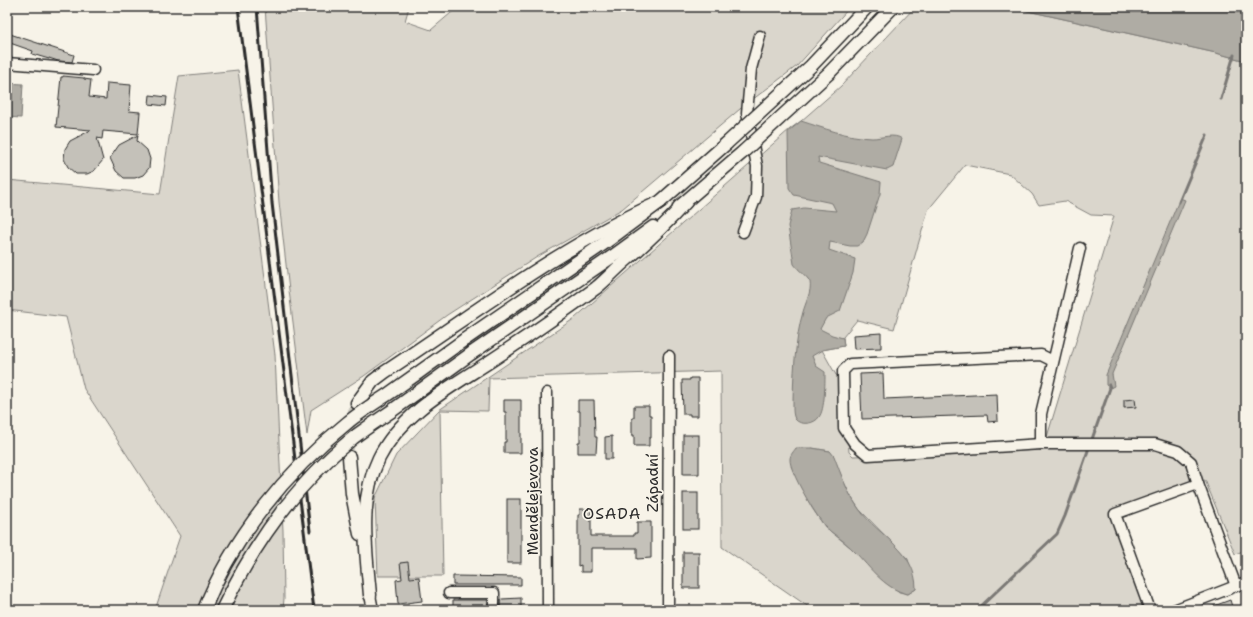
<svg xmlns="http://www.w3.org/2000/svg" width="1253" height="617" viewBox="0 0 1253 617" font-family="'Shantell Sans',sans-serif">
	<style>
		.green { fill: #dad6cc; stroke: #82807c; fill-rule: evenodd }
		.water { fill: #afaca4; stroke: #7a7874 }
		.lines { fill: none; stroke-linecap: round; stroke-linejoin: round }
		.stream { stroke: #7a7874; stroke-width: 3 }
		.building { fill: #c4c1b9; stroke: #2b2b2b }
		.major-tunnel { stroke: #cecbc2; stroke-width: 12; stroke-dasharray: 12 6; stroke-linecap: butt }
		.minor-casing { stroke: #2b2b2b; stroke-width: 13 }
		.major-casing { stroke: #2b2b2b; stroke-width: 15 }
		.minor { stroke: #f7f3e8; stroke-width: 10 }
		.major { stroke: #f7f3e8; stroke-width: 12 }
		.rail { stroke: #2b2b2b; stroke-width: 3 }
		.major-bridge-casing { stroke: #2b2b2b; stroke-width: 15; stroke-linecap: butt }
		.major-bridge { stroke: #f7f3e8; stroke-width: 12 }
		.labels { text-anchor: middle; stroke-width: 3.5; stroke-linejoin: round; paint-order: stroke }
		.street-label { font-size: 15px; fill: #2b2b2b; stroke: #f7f3e8 }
		.neighbourhood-label { font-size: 16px; letter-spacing: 1px; fill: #2b2b2b; stroke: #f7f3e8 }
	</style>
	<rect width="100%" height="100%" fill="#f7f3e8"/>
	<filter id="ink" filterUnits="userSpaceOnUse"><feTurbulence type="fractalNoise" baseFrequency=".025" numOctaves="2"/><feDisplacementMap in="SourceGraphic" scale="8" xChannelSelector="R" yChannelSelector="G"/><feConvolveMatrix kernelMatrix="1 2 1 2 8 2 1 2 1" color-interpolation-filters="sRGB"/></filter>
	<g filter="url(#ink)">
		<g class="green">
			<path d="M265,7H409L405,21L431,30L458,7H850L797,66L740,109L622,209L537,257L447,315L364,376L311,410L307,435L288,282L279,202Z"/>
			<path d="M915,7H1004L1019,9L1216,53L1246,61V550L1235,554L1205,480L1116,514L1149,607L1144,610H813L722,547L721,371L489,378L488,411L440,410L443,576H378L375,498L396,455L439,410L575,318L790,129L801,121L841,86ZM965,165L1010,174L1032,194L1039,205L1065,201L1091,215L1114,216L1043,450L853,456L849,452L843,380L836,375L822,350L844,346L843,337L857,320L894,329L928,210ZM812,448L830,451L850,495L859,509L908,559L916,589L908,594L899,592L850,547L825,527L812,508L791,466Z"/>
			<path d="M238,70L275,355L283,531L284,598L283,610H155L180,536L84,389L66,317L7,310V180L160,194L179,76Z"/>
		</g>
		<g class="water">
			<path d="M1004,7H1246V61L1216,53L1019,9Z"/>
			<path d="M7,83L23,84L21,118L7,117Z"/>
			<path d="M801,121C823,128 847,137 872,138C882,138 894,133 902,139L893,167L887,170L818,157L819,163L881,182L880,194L867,234L863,242L857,246H850L830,242L829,250L855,259L853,273L840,311L826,318L820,329L832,335L843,338L844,346L822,350L812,356L816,366L825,372C825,382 825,410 819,417C815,424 800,426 795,419C793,415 793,411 793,407C793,379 795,338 803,312C805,304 812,291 810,282C808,277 798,270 794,264L788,226L792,210L804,208L836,211L832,203L794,195L789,188L788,132Z"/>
			<path d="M1180,198L1185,200L1112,374L1114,386L1110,388L1106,385V375Z"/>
			<path d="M796,448H812L830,451L834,456C841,474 847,493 859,509C879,537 916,550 916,589L908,594C883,589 868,564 850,547C842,539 832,534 825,526C816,516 789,471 790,459C790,455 794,451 796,448Z"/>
		</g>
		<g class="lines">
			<g class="stream">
				<path d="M1221,99L1234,55"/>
				<path d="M1179,202L1207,135"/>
				<path d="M977,610L1057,534L1065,516L1110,388L1109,385"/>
			</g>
		</g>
		<g class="building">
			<path d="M7,33L74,55L72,62L58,61L49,58V59L32,54L33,51L7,42Z"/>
			<path d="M63,76L84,78V79L91,80L89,97L106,99L107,83L131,85L129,111L140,112L138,134L103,131L102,139L97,138L103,160L94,171L87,174H76L68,167L64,159L65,149L70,141L91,130L56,127L61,77H63Z"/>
			<path d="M150,95L167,97L166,106L149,104Z"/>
			<path d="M138,135L137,141L147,150L150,159L149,168L143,175L135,178H124L116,171L110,158L119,145Z"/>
			<path d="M881,333V348L854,349L853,335Z"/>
			<path d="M883,373L884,399L997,394L998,421L988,422L987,415L862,419L860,374Z"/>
			<path d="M690,378H698V416H690V414H683L682,380H690Z"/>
			<path d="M1135,399L1136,407L1124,408V400Z"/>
			<path d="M504,400H521V453H504V442H506V412H504Z"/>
			<path d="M578,400H594L595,437H597L596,453H578V442H580V411H578Z"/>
			<path d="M634,406H649V415H651V438H649V446H634V435H632V418H634Z"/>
			<rect x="683" y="435" width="16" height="39"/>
			<path d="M612,436V459H605V437Z"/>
			<rect x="683" y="493" width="15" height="36"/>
			<rect x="507" y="499" width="14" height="64"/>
			<path d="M580,509H591V536H634V533H637V522H651V558L637,559V548H591V572H581V565L578,566V515H580Z"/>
			<rect x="683" y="552" width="16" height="36"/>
			<path d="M408,562L410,578L419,577L422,601L398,604L396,580L402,579L400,563Z"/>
			<path d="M453,576L521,577V585H453Z"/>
			<path d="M521,598V609H500V600L502,599Z"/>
			<rect x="453" y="600" width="35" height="10"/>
			<path d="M1230,600L1233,610H1207L1206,609Z"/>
		</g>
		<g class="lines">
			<path class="major-tunnel" d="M348,451L349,426L357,403"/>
			<defs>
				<g id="minor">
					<path d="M7,63L93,70"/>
					<path d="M743,232L756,197L757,166L747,113L751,69L760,36"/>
					<path d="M1080,248L1041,414V444H1155L1178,451L1191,462L1198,484"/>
					<path d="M547,393L548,610"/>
					<path d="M1041,444L868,455L855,444L844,428L843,371L850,364L1041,355L1053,361"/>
					<path d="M449,593H494V610"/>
					<path d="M370,595L373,610"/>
					<path d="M668,610L669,356"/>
					<path d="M1150,610L1115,514L1198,484L1236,586"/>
					<path d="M1174,610L1246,582"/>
				</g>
				<g id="major">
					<path d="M679,207L743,152"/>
					<path d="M464,340L606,242L660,202L727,143"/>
					<path d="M472,353L613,256L653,227"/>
					<path d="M357,403L373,381L385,372C475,313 561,246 660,202"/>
					<path d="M349,457L352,494L360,534"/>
					<path d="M370,595C366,549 358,501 379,458C402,412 451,387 492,360C527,337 562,313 596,288C606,280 614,271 623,263C645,244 666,224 686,202"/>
				</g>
			</defs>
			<use href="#minor" class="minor-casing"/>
			<use href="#major" class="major-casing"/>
			<use href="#minor" class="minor"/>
			<use href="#major" class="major"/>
			<g class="rail">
				<path d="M238,7L314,610"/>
				<path d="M257,7L272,203L310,531"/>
			</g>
			<defs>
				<g id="major-bridge">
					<path d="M727,143L811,66L867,7"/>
					<path d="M743,152L828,74L893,7"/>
					<path d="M204,610C232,538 287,471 347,423C359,413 373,404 387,395C412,377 438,359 464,340"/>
					<path d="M222,610C254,543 295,485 353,438C366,428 380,419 393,410C419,391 446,372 472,353"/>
				</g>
			</defs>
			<use href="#major-bridge" class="major-bridge-casing"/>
			<use href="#major-bridge" class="major-bridge"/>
		</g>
	</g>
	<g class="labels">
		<g class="street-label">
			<text transform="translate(653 483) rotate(-90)" y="5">Západní</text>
			<text transform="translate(533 501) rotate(-90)" y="5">Mendělejevova</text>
		</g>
		<g class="neighbourhood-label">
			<text x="612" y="519">OSADA</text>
		</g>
	</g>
	<rect width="1253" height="617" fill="none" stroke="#f7f3e8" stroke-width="24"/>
	<rect x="12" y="12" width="1229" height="593" fill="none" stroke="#2b2b2b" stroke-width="1.5" filter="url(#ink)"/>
</svg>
